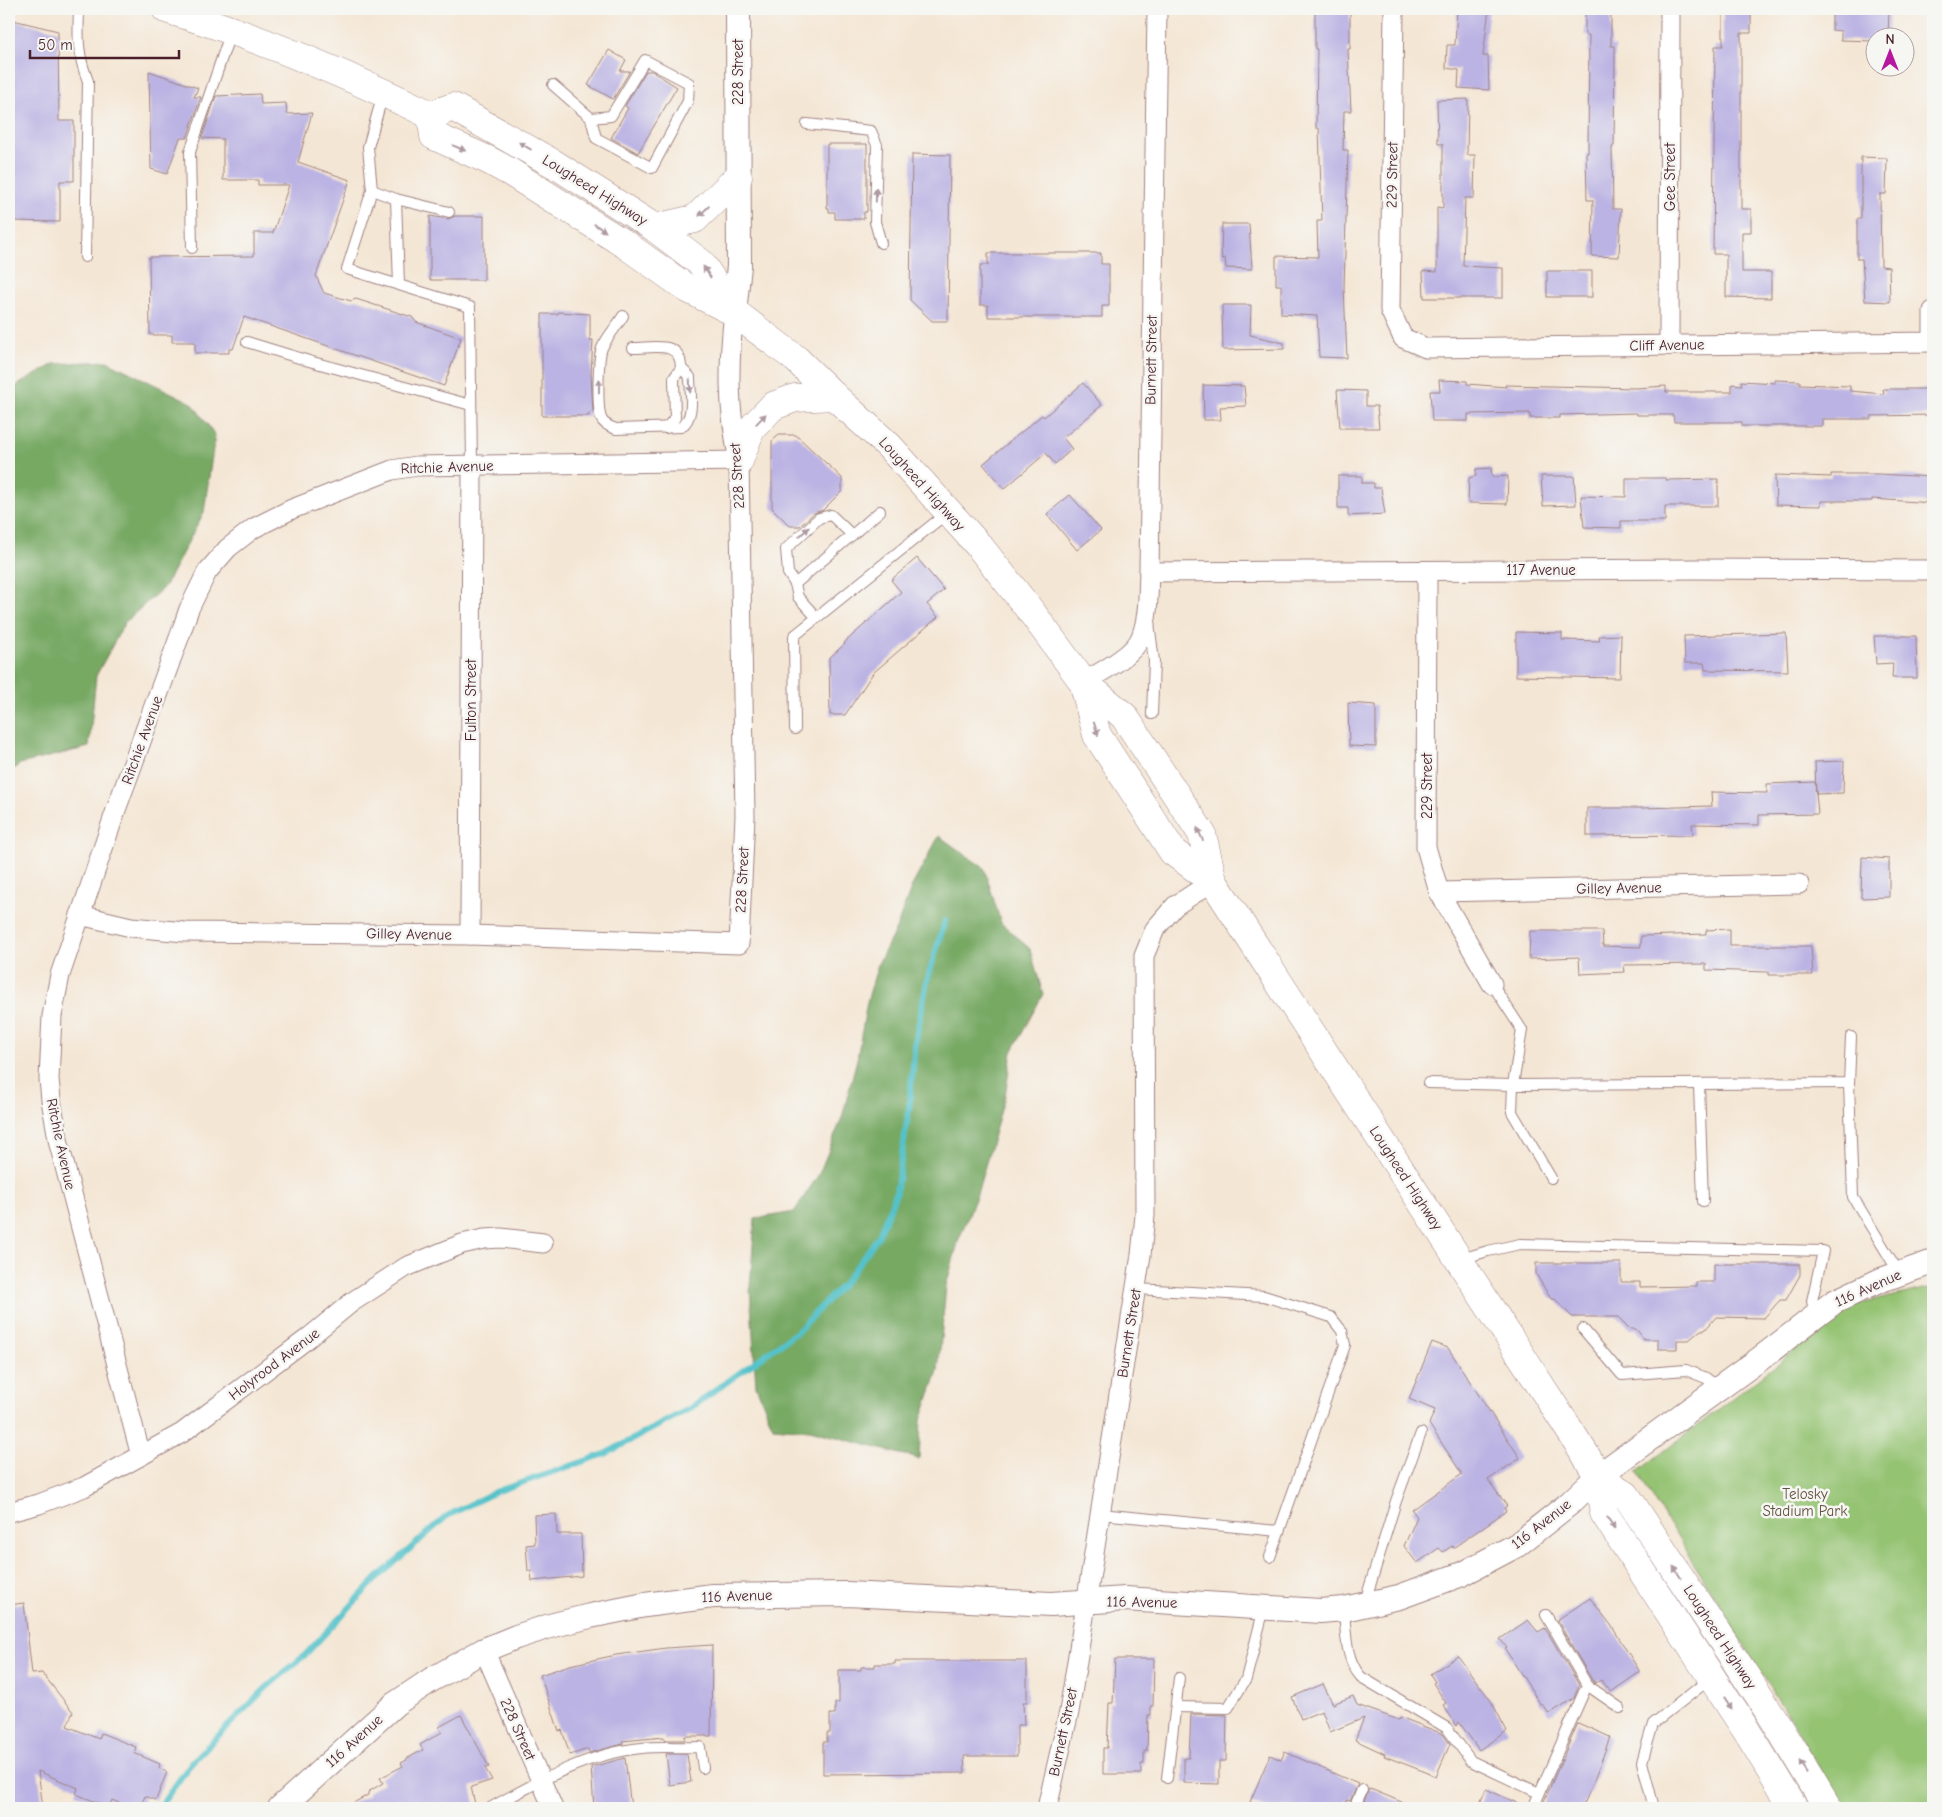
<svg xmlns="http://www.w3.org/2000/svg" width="1942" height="1817" viewBox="0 0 1942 1817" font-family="'Comic Neue',sans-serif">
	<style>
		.green { fill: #94c372; stroke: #6f714e }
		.forest { fill: #77a964; stroke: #606448 }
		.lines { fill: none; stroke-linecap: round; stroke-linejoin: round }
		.stream { stroke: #54c2ca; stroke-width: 6 }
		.building { fill: #bbb3e3 }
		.service-casing { stroke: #9f8280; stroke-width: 12 }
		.minor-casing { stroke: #9f8280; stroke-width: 21 }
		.tertiary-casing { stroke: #9f8280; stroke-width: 26 }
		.primary-casing { stroke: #9f8280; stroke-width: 29 }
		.service { stroke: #fff; stroke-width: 10 }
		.minor { stroke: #fff; stroke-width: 19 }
		.tertiary { stroke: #fff; stroke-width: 24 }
		.primary { stroke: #fff; stroke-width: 28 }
		.oneway { fill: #ae9aa0 }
		.labels { text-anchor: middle; stroke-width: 5; stroke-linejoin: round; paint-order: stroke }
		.street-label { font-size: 15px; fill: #4a1f2b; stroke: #f6f6f2 }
		.park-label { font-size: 15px; fill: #605040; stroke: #f6f6f2 }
	</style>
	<rect width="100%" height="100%" fill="#f6f6f2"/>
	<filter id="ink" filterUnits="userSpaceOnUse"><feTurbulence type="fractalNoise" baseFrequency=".02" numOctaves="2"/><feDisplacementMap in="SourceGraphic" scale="10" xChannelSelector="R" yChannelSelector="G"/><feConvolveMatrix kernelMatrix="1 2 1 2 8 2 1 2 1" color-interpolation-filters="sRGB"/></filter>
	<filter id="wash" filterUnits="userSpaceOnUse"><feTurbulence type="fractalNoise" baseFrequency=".0096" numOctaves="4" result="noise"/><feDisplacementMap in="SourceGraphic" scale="20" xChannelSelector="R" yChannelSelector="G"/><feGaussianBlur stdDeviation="1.12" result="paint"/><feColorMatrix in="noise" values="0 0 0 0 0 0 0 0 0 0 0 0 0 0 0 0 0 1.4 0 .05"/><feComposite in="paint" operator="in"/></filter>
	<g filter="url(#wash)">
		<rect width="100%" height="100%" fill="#f4e6d4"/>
		<path class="green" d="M1933,1287V1808H1845L1637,1472L1788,1356L1808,1335L1855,1305Z"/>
		<g class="forest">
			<path d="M107,361L192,403L215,435L204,512L165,586L125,622L96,676L89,747L20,764L9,773V390L54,364Z"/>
			<path d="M939,836L984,868L1001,923L1030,949L1043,994L1012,1052L1005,1096L977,1194L959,1239L946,1286L938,1371L921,1420L919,1459L810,1430L773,1427L756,1386L750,1287L755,1219L794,1212L819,1174L842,1118L857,1059L867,1002L878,964L896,929L912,886Z"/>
		</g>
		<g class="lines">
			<path class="stream" d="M159,1808L192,1762L266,1688L305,1655L377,1578L447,1516L495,1492L605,1454L689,1409L797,1332L845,1282L878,1237L896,1193L909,1109L915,1044L927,981L945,921"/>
		</g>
		<g id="blocks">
			<g class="building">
				<path d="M1315,9H1350V49H1348L1351,111H1344L1343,150H1348L1344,288L1347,358L1319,357L1317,316L1281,314V285H1276V256L1318,257L1317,221H1322L1319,128H1316L1317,49H1315Z"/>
				<path d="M1457,9H1489L1483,56H1488L1489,90L1458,88L1459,70L1446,68L1447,45H1455Z"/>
				<path d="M1585,9H1611V46H1615L1614,146H1612L1613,209H1621L1619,257L1592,256L1593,200H1587L1586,153H1588L1589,35H1585Z"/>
				<path d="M1723,9H1751V33H1741V209H1751V232H1742V272H1771V298L1726,297V254H1713L1715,46H1723Z"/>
				<path d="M1832,9H1889L1888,38H1874V41L1841,40V31L1832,30Z"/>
				<path d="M9,19L58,31L59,121H74V181H60V222L9,221Z"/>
				<path d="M609,50L626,60L620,71H630L613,99L588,85Z"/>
				<path d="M149,71L198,88L194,97H201L187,138H180L167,174L151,169Z"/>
				<path d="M646,71H652L677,87L638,153L611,138L628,108L625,106Z"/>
				<path d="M260,94L261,104L286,103L287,114L312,113L298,162L350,180L316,276L324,293L351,301L356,299L412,317L416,322L461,338L444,386L244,317L233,349H229V353H195V342H172V335H150L149,257L254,256V233H273L289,185H258V180H223V139L202,138L216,96Z"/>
				<path d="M1468,99L1467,155H1475L1474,198H1465L1463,266L1503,268V298H1424L1423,271L1437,272V207L1443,208V144H1438L1437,100Z"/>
				<path d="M827,144H867V212H864V219H835V212H829V208H827Z"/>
				<path d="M912,154L950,155L948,321H932L910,300Z"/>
				<path d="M1861,157L1887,158L1886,194H1880L1881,266L1889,267L1890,302L1865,301L1862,259H1857V219H1861Z"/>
				<path d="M430,216L448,219L455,216H484V280H430Z"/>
				<path d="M1222,224H1249L1252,269L1226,268L1225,258L1222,259L1221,251Z"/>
				<path d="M988,253H1101V264H1109V306H1102V317H988V305H980V265H988Z"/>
				<rect x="1547" y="271" width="45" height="26"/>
				<path d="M1222,305H1251L1250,335L1284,343V349L1223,350Z"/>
				<path d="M558,312L590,314V340H593L591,374L593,412L589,413V416H542V314H558Z"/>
				<path d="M1439,380L1467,381V384L1506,387L1505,385L1636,388L1666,386V392H1732V384L1742,385L1741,381L1775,383V380L1800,381V384L1850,386V391L1884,394L1883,389H1933V415L1871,416V419H1822V426H1742V422H1674L1673,415H1637V413L1560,415V418H1530V413L1468,414V421H1432L1430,391H1440Z"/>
				<path d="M1083,383L1102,405L1063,438L1072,449L1055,464L1046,453L1004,489L983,464L1042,415L1044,417Z"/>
				<path d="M1203,385L1244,386L1246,406L1220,407L1221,420H1204Z"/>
				<path d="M1337,390L1366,391V406H1377L1379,428H1340Z"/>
				<path d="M779,435H796L842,478V491L823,510L814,513L800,526H790L772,508V441Z"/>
				<path d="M1491,468L1492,477L1508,476L1507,504L1468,503L1469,478L1476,476V469Z"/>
				<path d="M1831,474H1879L1933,477V503L1872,499V501H1821V506L1776,505L1775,475L1831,477Z"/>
				<path d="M1338,476H1362V483H1374V488H1381L1385,514L1348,516V508H1338Z"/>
				<path d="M1541,476H1574L1576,505L1543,506Z"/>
				<path d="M1626,478H1666V480L1718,479V506H1665V521H1621V528L1584,527L1581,496L1626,497Z"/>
				<path d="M1070,495L1101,530L1077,550L1047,514Z"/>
				<path d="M917,558L944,590L927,604L938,617L873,673L845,715H830L829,658L845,644L844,643L901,592L891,580Z"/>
				<path d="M1516,632L1562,633V640L1600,641L1599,636L1621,635L1620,678L1516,676Z"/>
				<path d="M1786,633L1788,671L1705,670L1704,663H1685L1684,636Z"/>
				<path d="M1874,636H1916L1917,678H1892L1893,663L1876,664Z"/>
				<path d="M1348,703L1376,705V747L1349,746Z"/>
				<path d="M1844,761L1843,793L1816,794L1815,762Z"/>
				<path d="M1815,782L1818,814L1759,815V825L1692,824L1693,835L1587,836V808H1643L1712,806L1711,792L1767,793V784Z"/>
				<path d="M1862,857L1889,859V897L1861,898Z"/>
				<path d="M1730,929V946H1811L1813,975H1768V972L1706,970V964L1624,965L1625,972L1580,974L1579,957L1529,959L1530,931H1602L1603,946L1641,947V936L1706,934V930Z"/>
				<path d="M1536,1263H1621V1282H1640V1287L1696,1286V1282H1714V1264H1800V1275L1786,1300H1780L1764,1318L1716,1317L1705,1330H1701L1689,1340H1677V1349H1658V1339H1644L1636,1329H1630L1618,1317H1572L1555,1299H1551L1536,1274Z"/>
				<path d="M1432,1342L1448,1348L1520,1458L1488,1480L1507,1506L1504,1508L1506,1511L1453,1548L1452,1546L1443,1552L1439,1548L1417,1563L1404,1546L1417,1517L1412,1510L1462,1474L1429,1424L1435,1410L1409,1399Z"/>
				<path d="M556,1514L557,1534H581L582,1576L532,1581L531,1571H528L526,1545L535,1544L534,1515Z"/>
				<path d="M1590,1598L1611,1625L1640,1672L1611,1692L1601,1680L1596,1683L1592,1680L1557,1620Z"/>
				<path d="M24,1603L32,1674L42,1673L73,1712L67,1726L99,1739L101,1733L136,1747L134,1753L160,1764L159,1768L167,1772L156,1800L145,1796L140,1808H131L112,1800L109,1807L76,1794L78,1788L38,1771L43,1808H9V1605Z"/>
				<path d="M1528,1620L1538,1632L1545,1628L1579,1685L1574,1698L1549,1714L1542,1704L1541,1705L1505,1649L1507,1648L1500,1639Z"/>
				<path d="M712,1645L711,1736H685V1740H664V1737L622,1741L623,1744L589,1753L588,1749L570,1755L562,1730L559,1731L540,1675L570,1665L616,1655L666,1648Z"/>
				<path d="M1458,1656L1491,1701L1507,1731L1479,1750L1459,1722L1457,1726L1443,1705L1446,1703L1433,1683L1435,1682L1430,1674Z"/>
				<path d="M1115,1659H1154L1153,1706H1151V1715H1148L1147,1751H1144V1764H1141V1774H1103V1748H1107L1109,1703H1113Z"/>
				<path d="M895,1661H1027V1702H1023L1024,1725H1017V1756H964L965,1773L823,1774V1742H827V1733H830V1714H835V1703H839V1670H861V1667H875V1664H895Z"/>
				<path d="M1323,1684L1333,1704L1353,1696L1357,1705L1399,1720L1400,1717L1443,1734L1450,1744L1436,1776L1384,1756L1385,1754L1355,1740L1364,1718L1330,1732L1322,1711L1301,1719L1292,1697Z"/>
				<path d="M1191,1714L1227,1715L1226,1761H1219V1784L1184,1783V1758H1189Z"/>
				<path d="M461,1715L489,1767L485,1768L492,1780L471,1787L476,1808H344L368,1795V1792L383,1783L380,1778L403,1766L401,1763L407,1760L406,1759L423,1750L420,1745L442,1732L439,1727Z"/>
				<path d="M1578,1723L1610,1737L1591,1789L1582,1808H1541Z"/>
				<path d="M1285,1752L1358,1784L1350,1801L1347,1800L1343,1808H1266L1250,1802L1270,1755L1281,1760Z"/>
				<path d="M666,1754H687L691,1782L670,1785Z"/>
				<path d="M625,1758L631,1808H594L591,1767Z"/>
				<path d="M1369,1789L1373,1790L1416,1808H1368L1362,1806Z"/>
				<path d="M1486,1789L1526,1807V1808H1478Z"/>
			</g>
		</g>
	</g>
	<g filter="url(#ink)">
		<use href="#blocks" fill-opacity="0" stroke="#9f8280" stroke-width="1"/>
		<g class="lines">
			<defs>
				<g id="service">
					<path d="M79,9C78,37 77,54 88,81L85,257"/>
					<path d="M553,85L591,118L596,138L652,168L688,101L689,83L645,60L611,116L591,118"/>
					<path d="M383,94L368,147L372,190L347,269L470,307L472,466"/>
					<path d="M807,124L871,131L877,145L875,222L881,243"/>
					<path d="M372,190L396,199L399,285"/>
					<path d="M396,199L449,212"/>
					<path d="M192,248L190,152L231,31"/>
					<path d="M623,316C617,326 607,337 602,348C598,358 597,408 601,418C603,424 610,427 616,429L681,427C696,417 690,392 690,377L681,368C681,340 654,348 633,348"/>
					<path d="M247,342L309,361L471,405"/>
					<path d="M666,428L675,418L674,378L681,368"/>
					<path d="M795,584L788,573L786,549L819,518L831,515L852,535"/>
					<path d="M817,618L798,597L795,584L880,511"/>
					<path d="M1149,623L1154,661L1152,714"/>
					<path d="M795,729L794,636L947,513"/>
					<path d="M1492,984L1522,1030L1513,1085L1849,1083L1851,1037"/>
					<path d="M1428,1083L1513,1085L1512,1112L1551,1178"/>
					<path d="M1849,1083L1853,1197L1899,1273"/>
					<path d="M1699,1084L1703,1201"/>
					<path d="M1461,1259L1488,1251L1520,1244L1823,1251L1812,1301L1815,1315"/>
					<path d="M1136,1289L1264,1296L1331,1317L1342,1331L1345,1345L1270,1557"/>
					<path d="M1583,1329L1622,1375L1686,1370L1706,1378L1719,1388"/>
					<path d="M1100,1514L1279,1531"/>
					<path d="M1366,1604L1368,1592L1396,1501L1421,1433"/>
					<path d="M1344,1609C1346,1633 1345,1659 1361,1677L1447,1728L1471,1761L1539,1793"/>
					<path d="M1587,1685L1620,1708"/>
					<path d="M1176,1707L1228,1708L1246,1679L1264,1608"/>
					<path d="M1167,1778L1179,1678"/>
					<path d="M490,1808C537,1782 588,1753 642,1748C661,1746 681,1748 700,1747L703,1768"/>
					<path d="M1354,1808L1362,1790"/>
					<path d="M1533,1808L1587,1685L1546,1615"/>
					<path d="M1654,1808L1642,1762L1653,1724L1711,1678"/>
				</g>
				<g id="minor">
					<path d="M1394,9L1390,310L1403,338L1426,348L1933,342V311"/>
					<path d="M1669,345L1670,9"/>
					<path d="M1427,571L1426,847L1439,892L1492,984"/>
					<path d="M1149,572L1696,569L1933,570"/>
					<path d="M1083,682C1100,673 1134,655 1141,637C1149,617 1148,593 1149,572L1157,9"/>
					<path d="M1439,892L1799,884"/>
					<path d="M80,915L131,927L185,932L470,935L739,944L745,816L739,461C728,408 728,366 734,312"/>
					<path d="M470,935L472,466"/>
					<path d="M141,1456L59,1144L51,1100L49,1079L52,1016L60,975L117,807L180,635L189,609L207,572L228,548L254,528L292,509L392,470L417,466L739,461"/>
					<path d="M9,1512L39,1504L84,1487L182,1433L307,1339L352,1302L406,1267L462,1244L484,1239L501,1238L543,1243"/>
					<path d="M484,1650L553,1808"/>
					<path d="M1047,1808L1069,1712L1141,1255L1145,1215L1144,956L1155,929L1175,906L1213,881"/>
				</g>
				<g id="tertiary">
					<path d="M734,312L739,266L738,9"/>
					<path d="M280,1808L395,1704L431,1680L484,1650L516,1637L550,1626L590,1616L645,1605L713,1596L847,1594L1051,1604L1125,1599L1320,1611L1344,1609L1399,1597L1462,1574L1517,1545L1570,1503L1598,1476L1757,1361L1834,1302L1881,1280L1933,1262"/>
				</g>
				<g id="primary">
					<path d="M166,9C257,36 345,74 431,115L453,107L556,165L655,228L701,263L733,311"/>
					<path d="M431,115L434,136L488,160L510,172L626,245L688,289L734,312L796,359L834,396L889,446L980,547L1033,614L1083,682L1124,716L1202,834L1213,881L1585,1454L1598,1476L1604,1513L1746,1730L1794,1808"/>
					<path d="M655,228L695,219L738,177"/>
					<path d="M739,461L751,429L773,406L795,398L834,396"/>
					<path d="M1083,682L1097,735L1173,852L1213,881"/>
					<path d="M1598,1476L1626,1495L1772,1716L1828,1808"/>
				</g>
			</defs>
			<use href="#service" class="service-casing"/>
			<use href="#minor" class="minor-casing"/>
			<use href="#tertiary" class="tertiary-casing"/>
			<use href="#primary" class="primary-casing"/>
			<use href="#service" class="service"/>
			<use href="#minor" class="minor"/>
			<use href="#tertiary" class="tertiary"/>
			<use href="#primary" class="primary"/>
		</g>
		<defs><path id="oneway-solid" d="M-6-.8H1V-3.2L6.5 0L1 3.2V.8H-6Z" transform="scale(1.25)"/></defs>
		<g class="oneway">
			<use href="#oneway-solid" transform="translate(525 146) rotate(-149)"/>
			<use href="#oneway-solid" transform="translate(459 148) rotate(23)"/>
			<use href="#oneway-solid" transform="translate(876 195) rotate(-89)"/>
			<use href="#oneway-solid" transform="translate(704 211) rotate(136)"/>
			<use href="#oneway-solid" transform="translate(600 228) rotate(33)"/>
			<use href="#oneway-solid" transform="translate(707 272) rotate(-123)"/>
			<use href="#oneway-solid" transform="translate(599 386) rotate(-90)"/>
			<use href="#oneway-solid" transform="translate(690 386) rotate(88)"/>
			<use href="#oneway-solid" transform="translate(761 419) rotate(-46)"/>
			<use href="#oneway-solid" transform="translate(804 532) rotate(-43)"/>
			<use href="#oneway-solid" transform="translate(1096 729) rotate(72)"/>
			<use href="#oneway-solid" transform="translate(1200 834) rotate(-114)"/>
			<use href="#oneway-solid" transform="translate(1611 1523) rotate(57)"/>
			<use href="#oneway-solid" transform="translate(1677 1572) rotate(-123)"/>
			<use href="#oneway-solid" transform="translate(1728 1703) rotate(57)"/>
			<use href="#oneway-solid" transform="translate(1803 1767) rotate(-122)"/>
		</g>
	</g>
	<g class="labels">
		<g class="street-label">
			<text transform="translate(738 72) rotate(-90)" y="5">228 Street</text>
			<text transform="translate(1392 175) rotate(-89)" y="5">229 Street</text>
			<text transform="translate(1670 177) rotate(-90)" y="5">Gee Street</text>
			<text transform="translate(595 190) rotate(32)" y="5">Lougheed Highway</text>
			<text transform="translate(1667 345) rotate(-1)" y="5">Cliff Avenue</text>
			<text transform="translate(1151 360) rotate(-89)" y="5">Burnett Street</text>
			<text transform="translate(447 467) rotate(-2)" y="5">Ritchie Avenue</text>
			<text transform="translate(737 476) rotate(-94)" y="5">228 Street</text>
			<text transform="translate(922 484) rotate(48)" y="5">Lougheed Highway</text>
			<text x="1541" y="575">117 Avenue</text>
			<text transform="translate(471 700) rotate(-90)" y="5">Fulton Street</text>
			<text transform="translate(142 740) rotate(-70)" y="5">Ritchie Avenue</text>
			<text transform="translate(1427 786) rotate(-90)" y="5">229 Street</text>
			<text transform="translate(742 880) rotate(-87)" y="5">228 Street</text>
			<text transform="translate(1619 888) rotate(-1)" y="5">Gilley Avenue</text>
			<text transform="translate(409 934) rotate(1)" y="5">Gilley Avenue</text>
			<text transform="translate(61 1144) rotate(78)" y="5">Ritchie Avenue</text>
			<text transform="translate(1406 1178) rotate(57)" y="5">Lougheed Highway</text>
			<text transform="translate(1868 1288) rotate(-24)" y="5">116 Avenue</text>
			<text transform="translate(1129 1333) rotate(-81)" y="5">Burnett Street</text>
			<text transform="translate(274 1364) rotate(-37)" y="5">Holyrood Avenue</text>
			<text transform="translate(1541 1524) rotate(-38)" y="5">116 Avenue</text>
			<text transform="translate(737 1596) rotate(-2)" y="5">116 Avenue</text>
			<text transform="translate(1142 1602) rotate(1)" y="5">116 Avenue</text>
			<text transform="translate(1720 1637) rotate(57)" y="5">Lougheed Highway</text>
			<text transform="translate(518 1729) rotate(66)" y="5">228 Street</text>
			<text transform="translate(1063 1732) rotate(-78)" y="5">Burnett Street</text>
			<text transform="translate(354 1741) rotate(-42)" y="5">116 Avenue</text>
		</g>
		<g class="park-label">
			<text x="1805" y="1499">Telosky<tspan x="1805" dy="17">Stadium Park</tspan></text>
		</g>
	</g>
	<rect width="1942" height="1817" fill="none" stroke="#f6f6f2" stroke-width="30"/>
	<g transform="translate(1890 52)"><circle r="24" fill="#f6f6f2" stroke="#b1a0a2"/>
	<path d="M0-4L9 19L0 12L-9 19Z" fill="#b5179e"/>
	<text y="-8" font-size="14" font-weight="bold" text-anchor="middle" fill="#4a1f2b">N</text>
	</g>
	<path d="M30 50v8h149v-8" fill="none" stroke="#4a1f2b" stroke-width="2.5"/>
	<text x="38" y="50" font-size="15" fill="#4a1f2b" stroke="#f6f6f2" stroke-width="4" paint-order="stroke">50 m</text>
</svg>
